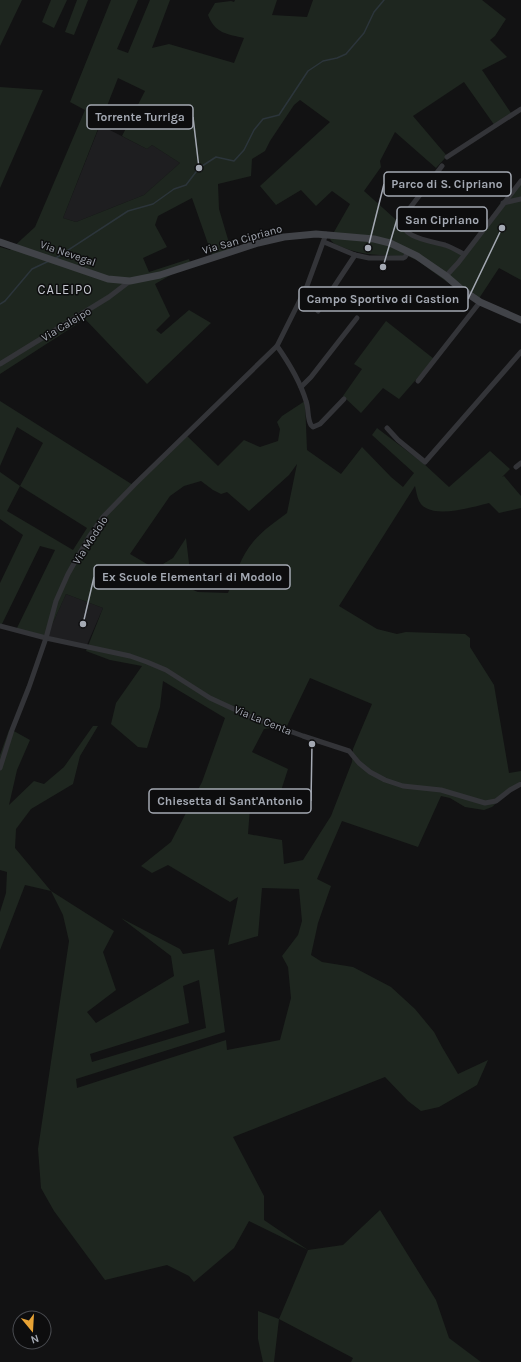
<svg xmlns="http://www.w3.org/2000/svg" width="521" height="1362" viewBox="0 0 521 1362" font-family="Karla,sans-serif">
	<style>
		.built { fill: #1e1e20 }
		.green { fill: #1e261f; fill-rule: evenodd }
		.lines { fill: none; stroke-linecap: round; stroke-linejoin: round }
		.stream { stroke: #2c353b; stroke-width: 1.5 }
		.street { stroke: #333438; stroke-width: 5 }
		.secondary { stroke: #414348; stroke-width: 7 }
		.labels { text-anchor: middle; stroke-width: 3; stroke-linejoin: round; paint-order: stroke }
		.street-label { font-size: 11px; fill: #a4a9b3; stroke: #0d0d0e }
		.quarter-label { font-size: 13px; letter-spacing: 1px; fill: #c5c8d0; stroke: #0d0d0e }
		.leader { fill: none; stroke: #a4a9b3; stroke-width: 1.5 }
		.callout-dot { fill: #a4a9b3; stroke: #0d0d0e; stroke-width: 1.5 }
		.callout { fill: #0d0d0e; stroke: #a4a9b3; stroke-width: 1.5 }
		.callout-label { font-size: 12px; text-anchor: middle; font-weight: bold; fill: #a4a9b3 }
	</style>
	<rect width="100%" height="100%" fill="#121213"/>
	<g class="built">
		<path d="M100,125L147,149L152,145L180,163L144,195L76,222L63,218Z"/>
		<path d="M66,594L103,608L86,647L46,638Z"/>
	</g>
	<g class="green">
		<path d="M0,0H22L0,46Z"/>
		<path d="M51,0H67L54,28L42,22Z"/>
		<path d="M77,0H88L74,35L65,32Z"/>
		<path d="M111,0H138L117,49L128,53L150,0H170L152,48L169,44L234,63L244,38C228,34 215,34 208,15L215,3L231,1L234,2L235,0H277L272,15L307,17L313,0H482L506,19L495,36L490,40L507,57L482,70L513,116L495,126L464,82L413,116L447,156L436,168L395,132L380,161L381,167L364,191L413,235L439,243L464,255L499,205L521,180V280L499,268L476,303L418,261L404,254L403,256C380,255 364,256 342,247C337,245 333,244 330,239L350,204L332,191L316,206L301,190L276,205L260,186L330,122L300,100L294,105L270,141L265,151L252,159L251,176L218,184L219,209L232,253L213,258L192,198L158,216L155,225L167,247L143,258L149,272L189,259L191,266L183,268L155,284L170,316L156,330L161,334L189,310L211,323L147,384L85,319L0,374V247L10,250L35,227L85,110L70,102ZM118,78L145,91L122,136L147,149L152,145L180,163L144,195L76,222L63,218Z"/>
		<path d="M0,87L43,90L0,188Z"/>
		<path d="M386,321L434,359L399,399L383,388L361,413L343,396L362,369L354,364Z"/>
		<path d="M0,401L133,485L185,434L218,466L244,440L260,447L278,441L280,429L277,422L282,416L305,401L307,450L341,474L362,447L391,477L403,487L414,473L372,435L377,428L423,463L449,487L490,451L510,469L502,477L504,476L521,496V508L499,513L489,503C472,507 429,521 419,501C417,497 416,490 415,486L339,606L377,629L397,634L406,632L465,634L470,638V647L494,685L509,773L521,771V781L492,807L484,810L465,807L450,798L441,796L418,847L342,821L317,879L331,886L318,923L311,955L322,962L353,967L391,987L415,1009L434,1032L442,1047L458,1074L488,1060L477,1085L439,1107L421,1111L408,1101L385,1077L233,1137L264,1196V1220L308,1250L343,1245L380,1210L436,1300L449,1338L481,1362H351L353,1358L279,1319L274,1362H263L258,1339V1311L279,1319L308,1250L249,1221L234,1248L194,1282L189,1276L167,1265L105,1280L54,1211L41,1188L38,1149L69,941L63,915L51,891L25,885L0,950V912L6,893L7,872L0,870V755L9,730H12L30,740L17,770L9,805L34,781L44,784L64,767L93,726H98L80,756L73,784L31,809L16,829L15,848L51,891L114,931L103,952L116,990L87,1012L96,1023L174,976L171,956L121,918L180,949L183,954L214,949L225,1032L76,1079L77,1088L226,1040L227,1050L280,1040L291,998L288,967L282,956L298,935L302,921L299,889L262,888L258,936L228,945L238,897L230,902L168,865L152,873L141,866L171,842L202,782L225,718L163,681L160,707L147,748L138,747L111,724L116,703L142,666L110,660L86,651L103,608L66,594L46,638L16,630L55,550L40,546L1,626H0V583L23,535L0,519V472L20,486L43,443L17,427L0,466ZM297,464L287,513C275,522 263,530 253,542C241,556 235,576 228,593L198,592L186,587L130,554L170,496L184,486L201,481L213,490L221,494L227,492L249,511L289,475ZM20,486L87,528L73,550L7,511ZM310,678L372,704L353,749L352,762L331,816L303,860L284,864L282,840L248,834L251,794L278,800L288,769L252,752L264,729L287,726ZM199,980L206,1028L92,1062L90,1054L189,1023L183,986Z"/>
		<path d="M186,538L190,572H179L163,564L173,558Z"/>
	</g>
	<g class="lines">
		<g class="stream">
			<path d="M56,258L128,211L153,204L174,189L186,185L199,168L216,157L234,161L244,150L254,130L263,119L279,115L308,71L323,61L337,58L346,54L364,33L374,12L384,0"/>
			<path d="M0,304L5,301L32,269L49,261"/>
		</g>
		<g class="street">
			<path d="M447,157L521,109"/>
			<path d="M442,166L403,217C397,238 432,241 445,245C451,247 458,251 464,254"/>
			<path d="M503,203L521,199"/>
			<path d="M324,242L355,255L369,258H403L405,257L408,252"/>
			<path d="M446,276L458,263L521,181"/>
			<path d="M318,311L355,255"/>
			<path d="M277,346C289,363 300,381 306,401C309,409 307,418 311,425L313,427L320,424L344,399"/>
			<path d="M0,364L109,297L130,281"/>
			<path d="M418,381L480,302"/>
			<path d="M301,387L311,377L357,318"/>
			<path d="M387,428L398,440L425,462L521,352"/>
			<path d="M516,467L521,463"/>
			<path d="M0,626L46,638L130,656L147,662L166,670L210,698L249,716L303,736L349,751L359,763L370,772L385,780L403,786L441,790L485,803L496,801L510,790L521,784"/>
			<path d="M0,768L12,730L29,687L46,638L56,601L68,574L89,537L103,517L135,484L277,346L307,286L326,234"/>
		</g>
		<path class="secondary" d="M0,242L108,279L130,281L160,275L258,243L284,237L316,234L374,239L390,243L417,256L446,276L461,289L480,302L521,320"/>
	</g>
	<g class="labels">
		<g class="street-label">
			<text transform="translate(242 239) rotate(-16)" y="4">Via San Cipriano</text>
			<text transform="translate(68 253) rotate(19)" y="4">Via Nevegal</text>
			<text transform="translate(66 324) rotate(-31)" y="4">Via Caleipo</text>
			<text transform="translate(90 540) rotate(-57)" y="4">Via Modolo</text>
			<text transform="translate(263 720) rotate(22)" y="4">Via La Centa</text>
		</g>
		<g class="quarter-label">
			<text x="65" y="294">CALEIPO</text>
		</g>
	</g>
	<path class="leader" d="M199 168L193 117M368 248L384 184M383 267L397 219M502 228L468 299M83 624L94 577M312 744L311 801"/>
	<g class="callout-dot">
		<circle cx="199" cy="168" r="4"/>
		<circle cx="368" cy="248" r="4"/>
		<circle cx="383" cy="267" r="4"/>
		<circle cx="502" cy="228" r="4"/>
		<circle cx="83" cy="624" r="4"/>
		<circle cx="312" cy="744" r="4"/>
	</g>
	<g class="callout">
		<rect x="87" y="105" width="106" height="24" rx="4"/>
		<rect x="384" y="172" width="127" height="24" rx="4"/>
		<rect x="397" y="207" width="90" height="24" rx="4"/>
		<rect x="299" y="287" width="169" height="24" rx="4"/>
		<rect x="94" y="565" width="196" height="24" rx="4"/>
		<rect x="149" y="789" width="162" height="24" rx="4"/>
	</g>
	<g class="callout-label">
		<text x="140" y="121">Torrente Turriga</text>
		<text x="447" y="188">Parco di S. Cipriano</text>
		<text x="442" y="224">San Cipriano</text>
		<text x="383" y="303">Campo Sportivo di Castion</text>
		<text x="192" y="581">Ex Scuole Elementari di Modolo</text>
		<text x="230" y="805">Chiesetta di Sant'Antonio</text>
	</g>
	<g transform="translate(32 1330) rotate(162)"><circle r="19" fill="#0d0d0e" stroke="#494b50"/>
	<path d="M0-3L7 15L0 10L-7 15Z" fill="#e8a335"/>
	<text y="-6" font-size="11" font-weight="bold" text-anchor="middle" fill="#a4a9b3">N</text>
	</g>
</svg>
